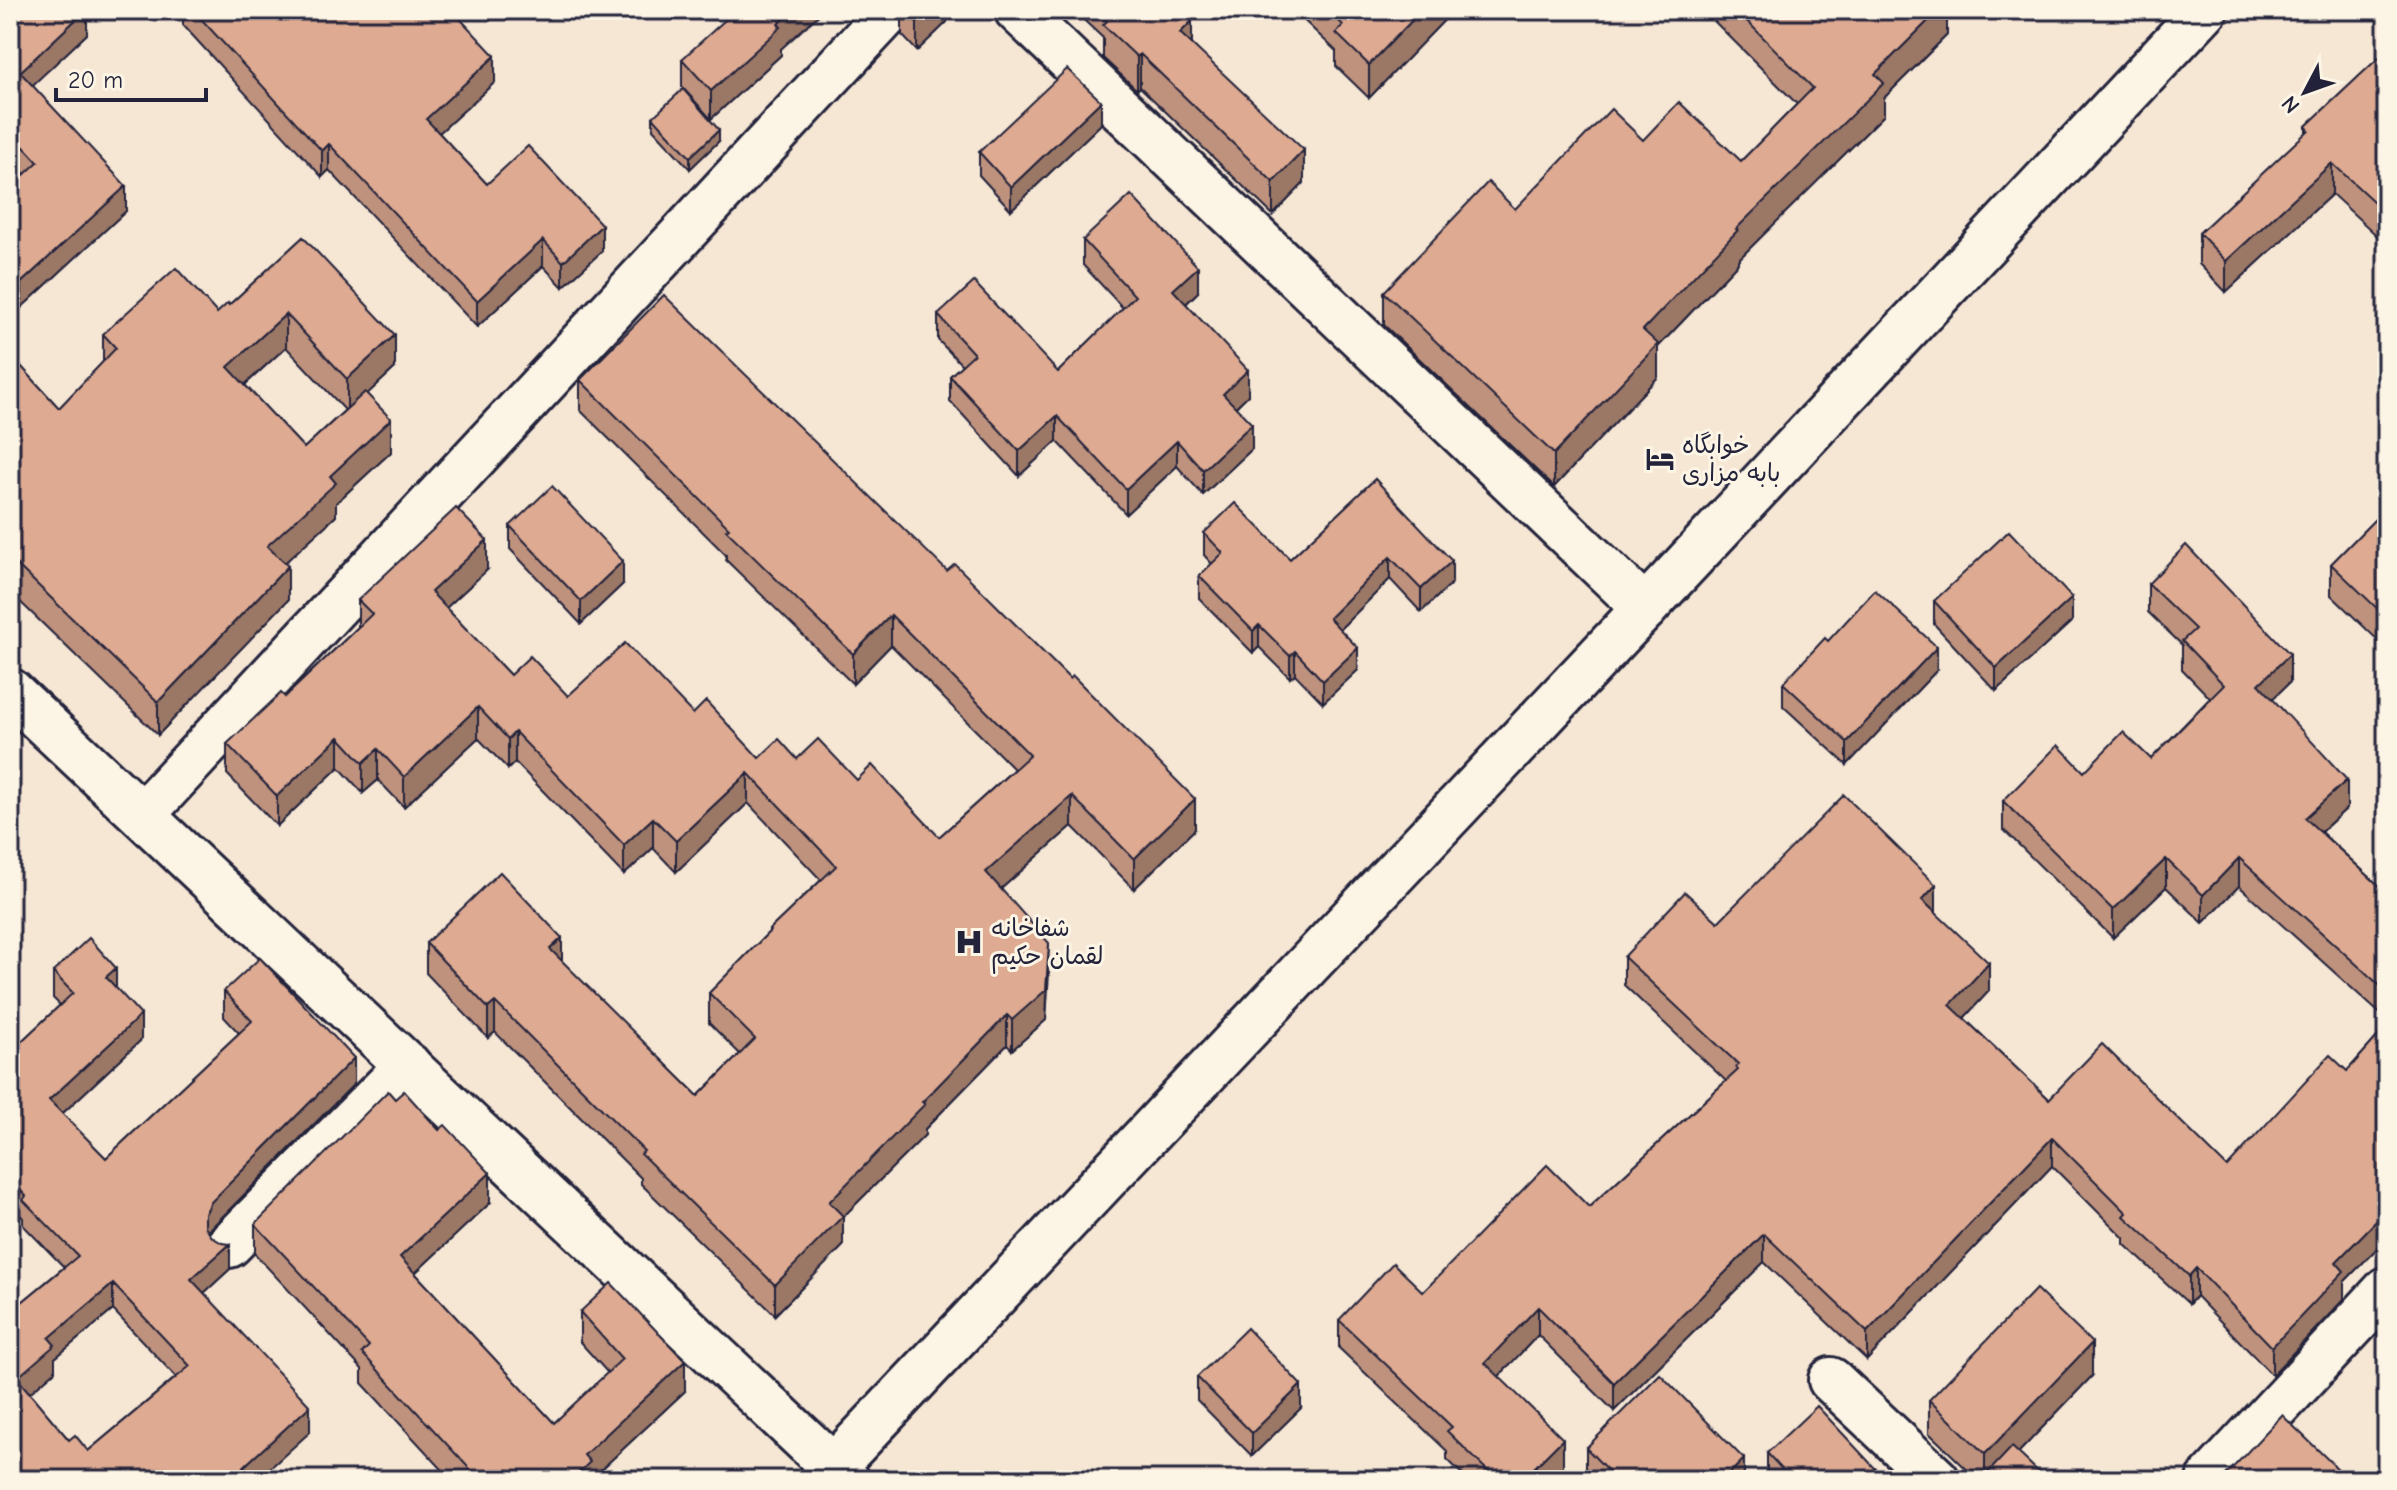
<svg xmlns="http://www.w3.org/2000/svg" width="2397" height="1490" viewBox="0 0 2397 1490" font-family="'Comic Neue','Playpen Sans Arabic',sans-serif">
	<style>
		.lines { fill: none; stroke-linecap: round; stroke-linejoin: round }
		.minor-casing { stroke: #22223b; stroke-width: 50 }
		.major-casing { stroke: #22223b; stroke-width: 50 }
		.minor { stroke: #fcf5e5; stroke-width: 44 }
		.major { stroke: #fcf5e5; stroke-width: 44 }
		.wall { fill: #bf927d; stroke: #22223b; stroke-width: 2; fill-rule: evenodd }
		.shaded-wall { fill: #9b7766; stroke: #22223b; stroke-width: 2 }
		.building { fill: #deaa91; stroke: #22223b; stroke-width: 2; fill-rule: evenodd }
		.labels { text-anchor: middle; stroke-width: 6; stroke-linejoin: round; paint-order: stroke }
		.poi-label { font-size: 24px; fill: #22223b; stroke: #fcf5e5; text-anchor: start }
	</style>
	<rect width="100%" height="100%" fill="#f6e6d4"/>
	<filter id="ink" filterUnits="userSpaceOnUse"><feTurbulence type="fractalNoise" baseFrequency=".0125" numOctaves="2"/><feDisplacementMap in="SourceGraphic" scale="16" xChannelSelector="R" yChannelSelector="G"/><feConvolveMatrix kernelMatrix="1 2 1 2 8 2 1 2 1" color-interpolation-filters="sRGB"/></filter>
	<g filter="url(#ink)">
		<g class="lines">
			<defs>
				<g id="minor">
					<path d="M1017,10L1645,608"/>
					<path d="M10,691L847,1480"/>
					<path d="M142,815L891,10"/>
					<path d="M229,1245L408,1065"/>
					<path d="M1831,1380L1937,1480"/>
					<path d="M2209,1480L2387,1289"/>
				</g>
				<path id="major" d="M821,1480L1645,608L2205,10"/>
			</defs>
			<use href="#minor" class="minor-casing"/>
			<use href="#major" class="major-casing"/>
			<use href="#minor" class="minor"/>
			<use href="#major" class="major"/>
		</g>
		<g class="wall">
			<path d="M10,10H87V34L32,85L126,211L21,308L10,296V188L25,174L10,158Z"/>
			<path d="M183,10H452L495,82L439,133L487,184L602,251L563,287L543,266L477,327L329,170L322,177L183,25Z"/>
			<path d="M902,10H947V22L917,51L902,35Z"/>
			<path d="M1073,10H1181L1192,44L1304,183L1273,215L1140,87L1137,90L1103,58V38Z"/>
			<path d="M1293,10H1454L1369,98L1336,66V51Z"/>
			<path d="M1493,10H1508L1501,18Z"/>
			<path d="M1703,10H1947V35L1884,98V115L1738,260V263L1658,347V377L1554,487L1384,325V292L1515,209L1643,140L1741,161L1797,104Z"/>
			<path d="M2386,10H2387V42L2386,41Z"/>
			<path d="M781,49V55L711,119L682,87V59Z"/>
			<path d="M2387,50V245L2332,194L2226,292L2199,264V233L2306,133V126Z"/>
			<path d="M653,117L719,141L690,169L653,129Z"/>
			<path d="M1101,124L1011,210L979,175V152Z"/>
			<path d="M303,237L395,368L367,394L391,452L336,503V516L284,563L288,600L158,735L10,592V354L59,408L103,362V334L217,313L229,305ZM286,347L345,410L304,448L245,385Z"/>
			<path d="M1083,240L1198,292L1186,304L1248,395L1236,407L1252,449L1203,495L1177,466L1126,514L1057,441L1019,476L950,401V376L962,365L938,340V315L1058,372L1123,308L1083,265Z"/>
			<path d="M580,380L1195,829L1134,889L1072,826L1001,889L1049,973L1046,1020L1012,1050L1007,1045L925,1129V1135L843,1217V1246L775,1315L641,1184V1178L495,1032L488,1038L426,973V943L562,962L698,1096L740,1054L709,1023V993L769,932V930L821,880L748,803L676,872L653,848L624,875L515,762L508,769L478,738L404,807L378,780L363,793L339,767L277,826L227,774V744L285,697L358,627V600L487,570L446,608L510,675L568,696L693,714L759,758L797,759L857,780L939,837L1014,769L891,645L853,684L726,560V555L580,410Z"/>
			<path d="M1375,479L1452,583L1421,612L1390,579L1340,629L1358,670L1323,703L1295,674L1290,678L1259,647L1253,653L1199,598V576L1212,564L1204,555V533L1290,559Z"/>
			<path d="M2387,507V649L2331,595V564Z"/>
			<path d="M510,526L623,584L581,624L510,549Z"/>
			<path d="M2148,584L2290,682L2272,699L2347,808L2321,832L2387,893V1020L2239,886L2203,923L2166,887L2113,938L2003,829V801L2084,772L2151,759L2210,698L2182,669V645L2148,612Z"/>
			<path d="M1934,601L2072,621L1996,691L1934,624Z"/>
			<path d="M1937,670L1847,765L1783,706V683Z"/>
			<path d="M1936,913L1989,991L1964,1018L2049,1099L2227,1167L2347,1071L2387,1026V1238L2344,1282V1299L2272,1375L2196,1296L2189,1304L2124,1244V1238L2052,1166L1867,1360L1764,1262L1614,1411L1538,1335L1499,1376L1563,1467L1550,1480H1468L1447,1459V1451L1339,1348V1320L1423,1292L1589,1207L1726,1081L1624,985V957L1718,922Z"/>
			<path d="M53,972L116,988L141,1040L62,1114L106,1158L239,1033L224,1017V991L354,1084L211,1228L209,1232L230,1269L204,1293L310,1432L10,1480V1312L64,1267L23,1225V1218L10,1205V1052L60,1005L53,998ZM113,1310L176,1377L88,1451L69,1440L29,1393L55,1371V1358Z"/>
			<path d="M490,1203L415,1273L554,1423L608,1373L580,1342V1312L685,1391L590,1480H452L362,1383V1369L255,1254V1224Z"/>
			<path d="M2092,1376L2018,1453L2047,1480H1978L1929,1433V1400Z"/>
			<path d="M1197,1377L1301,1408L1252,1456L1197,1400Z"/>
			<path d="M1586,1448L1744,1480H1586Z"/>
			<path d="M1767,1453L1886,1480H1771L1767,1476Z"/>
		</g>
		<g class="shaded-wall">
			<path d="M86,10H87V34L20,97V72Z"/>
			<path d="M793,10H824L781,49V55L711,119V91Z"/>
			<path d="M930,10H947V22L917,51V22Z"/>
			<path d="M1422,10H1454L1369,98V65Z"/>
			<path d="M1501,10H1508L1501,18Z"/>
			<path d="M1939,10H1947V35L1884,98V115L1738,260V263L1658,347V377L1554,487V454L1643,330L1875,74Z"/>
			<path d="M1192,21V54L1180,33Z"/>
			<path d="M1140,54V87L1137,90V57Z"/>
			<path d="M495,56V82L426,145V119Z"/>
			<path d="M1101,101V124L1011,210V187Z"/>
			<path d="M719,130V141L690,169V157Z"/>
			<path d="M329,144V170L322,177V151Z"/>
			<path d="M1304,150V183L1273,215V182Z"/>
			<path d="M2332,163V194L2226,292V261Z"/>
			<path d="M126,186V211L21,308V283Z"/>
			<path d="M602,225V251L563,287V262Z"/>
			<path d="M543,240V266L477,327V301Z"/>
			<path d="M1198,267V292L1173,316V290Z"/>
			<path d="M286,314V347L228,400V367Z"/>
			<path d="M395,335V368L347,413V379Z"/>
			<path d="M1248,370V395L1223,419V394Z"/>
			<path d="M1057,416V441L1019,476V451Z"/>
			<path d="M391,419V452L336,503V516L267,579V546L330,476Z"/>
			<path d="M1252,424V449L1203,495V470Z"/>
			<path d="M1177,441V466L1126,514V489Z"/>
			<path d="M487,540V570L431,622V592Z"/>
			<path d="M1390,557V579L1329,640V618Z"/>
			<path d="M623,561V584L581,624V601Z"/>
			<path d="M1452,561V583L1421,612V589Z"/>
			<path d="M288,566V600L158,735V702Z"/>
			<path d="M2072,598V621L1996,691V668Z"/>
			<path d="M891,615V645L853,684V654Z"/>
			<path d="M1259,625V647L1253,653V631Z"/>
			<path d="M1937,647V670L1847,765V742Z"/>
			<path d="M1358,648V670L1323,703V681Z"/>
			<path d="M1295,651V674L1290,678V656Z"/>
			<path d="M2290,654V682L2259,712V684Z"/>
			<path d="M478,707V738L404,807V777Z"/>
			<path d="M515,732V762L508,769V739Z"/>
			<path d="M339,737V767L277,826V796Z"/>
			<path d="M378,749V780L363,793V763Z"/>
			<path d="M748,773V803L676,872V841Z"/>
			<path d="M2347,780V808L2305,846V818Z"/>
			<path d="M1072,796V826L986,902V872Z"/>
			<path d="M1195,799V829L1134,889V859Z"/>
			<path d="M653,818V848L624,875V845Z"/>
			<path d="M2239,858V886L2203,923V895Z"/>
			<path d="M2166,859V887L2113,938V910Z"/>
			<path d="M1936,885V913L1922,900Z"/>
			<path d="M562,938V968L550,949Z"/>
			<path d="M1049,943L1046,1020L1012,1050V1020Z"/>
			<path d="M1989,963V991L1950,1033V1005Z"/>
			<path d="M116,968V993L106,977Z"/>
			<path d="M495,1002V1032L488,1038V1008Z"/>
			<path d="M141,1015V1040L49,1126V1100Z"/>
			<path d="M1007,1015V1045L925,1129V1135L843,1217V1246L775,1315V1285L829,1202L922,1102Z"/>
			<path d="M354,1058V1084L211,1228L205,1239V1214L211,1202Z"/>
			<path d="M2052,1138V1166L1867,1360V1332Z"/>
			<path d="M490,1173V1203L400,1287V1257Z"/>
			<path d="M2387,1210V1238L2344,1282V1299L2272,1375V1347L2336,1262Z"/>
			<path d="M1764,1234V1262L1614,1411V1383Z"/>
			<path d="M230,1244V1269L191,1305V1279Z"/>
			<path d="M2196,1268V1296L2189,1304V1276Z"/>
			<path d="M113,1284V1310L55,1358V1371L17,1404V1378L49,1338Z"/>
			<path d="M1538,1307V1335L1485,1391V1363Z"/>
			<path d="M2092,1343V1376L1992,1480H1985V1454Z"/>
			<path d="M685,1361V1391L590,1480H571L584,1455Z"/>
			<path d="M1301,1385V1408L1252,1456V1433Z"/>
			<path d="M310,1406V1432L257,1480H229Z"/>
			<path d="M1563,1439V1467L1550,1480H1522Z"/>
			<path d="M1744,1459V1480H1723Z"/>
		</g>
		<g class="building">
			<path d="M10,10H86L20,72L126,186L21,283L10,271V188L38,162L10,132Z"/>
			<path d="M193,10H452L495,56L426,119L487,184L528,146L602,225L563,262L543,240L477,301L329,144L322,151Z"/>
			<path d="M736,10H793L778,24L781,27L711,91L682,59Z"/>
			<path d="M905,10H930L917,22Z"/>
			<path d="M1108,10H1181L1192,21L1180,33L1304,150L1273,182L1140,54L1137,57L1103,25L1107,21L1103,18L1109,11Z"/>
			<path d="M1328,10H1422L1369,65L1336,33L1343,25Z"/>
			<path d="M1736,10H1939L1875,74L1884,83L1736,229L1738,230L1643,330L1658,344L1554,454L1384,292L1488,182L1515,209L1611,109L1643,140L1679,102L1741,161L1813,88Z"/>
			<path d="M2387,50V214L2332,163L2226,261L2199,233L2309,130L2306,126Z"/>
			<path d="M1067,69L1101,101L1011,187L979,152Z"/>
			<path d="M683,89L719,130L690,157L653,117Z"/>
			<path d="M1131,195L1198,267L1173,290L1248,370L1223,394L1252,424L1203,470L1177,441L1126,489L1057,416L1019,451L950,376L974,354L938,315L974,282L1058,372L1135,296L1083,240Z"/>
			<path d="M303,237L395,335L347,379L286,314L228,367L304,448L365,392L391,419L330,476L336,483L267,546L288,566L158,702L10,558V354L59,408L116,348L103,334L176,268L217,313L228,303L229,305Z"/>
			<path d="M664,295L947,571L955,564L1070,679L1073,676L1195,799L1134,859L1072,796L986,872L1049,943L1046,990L1012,1020L1007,1015L922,1102L925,1104L829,1202L843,1216L775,1285L641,1154L644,1151L495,1002L488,1008L426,943L500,872L562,938L550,949L698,1096L755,1039L709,993L770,931L769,930L836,866L748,773L676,841L653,818L624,845L515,732L508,739L478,707L404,777L378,749L363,763L339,737L277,796L227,744L281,693L285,697L372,614L358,600L456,508L487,540L431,592L510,675L530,656L568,696L625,643L693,714L706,701L759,758L779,739L797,759L818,739L857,780L872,765L939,837L1030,755L891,615L853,654L726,530L729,528L580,380Z"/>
			<path d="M1375,479L1452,561L1421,589L1390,557L1329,618L1358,648L1323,681L1295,651L1290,656L1259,625L1253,631L1199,576L1223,553L1204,533L1235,503L1290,559Z"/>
			<path d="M552,486L623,561L581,601L510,526Z"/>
			<path d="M2387,507V618L2331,564Z"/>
			<path d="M2009,531L2072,598L1996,668L1934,601Z"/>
			<path d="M2186,545L2290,654L2259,684L2347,780L2305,818L2387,893V992L2239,858L2203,895L2166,859L2113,910L2003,801L2058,745L2084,772L2123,732L2151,759L2224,685L2182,641L2195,629L2148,584Z"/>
			<path d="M1875,590L1937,647L1847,742L1783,683L1825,638L1828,641Z"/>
			<path d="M1844,795L1936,885L1922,900L1989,963L1950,1005L2049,1099L2102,1044L2227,1167L2330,1055L2347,1071L2387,1026V1210L2336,1262L2344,1271L2272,1347L2196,1268L2189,1276L2124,1216L2127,1213L2052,1138L1867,1332L1764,1234L1614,1383L1538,1307L1485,1363L1563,1439L1522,1480H1497L1447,1431L1452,1427L1339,1320L1393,1263L1423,1292L1547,1165L1589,1207L1738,1070L1736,1067L1738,1064L1624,957L1685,892L1718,922Z"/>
			<path d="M89,938L116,968L106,977L141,1015L49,1100L106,1158L252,1021L224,991L260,958L354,1058L211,1202L205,1214V1227L212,1237L222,1243L230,1244L191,1279L310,1406L229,1480H10V1312L78,1256L23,1200L26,1196L10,1179V1052L73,993L53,972ZM113,1284L190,1366L88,1451L75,1435L69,1440L17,1378L55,1345L49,1338Z"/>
			<path d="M388,1091L395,1099L404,1091L439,1130L445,1125L490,1173L400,1257L554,1423L622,1359L580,1312L611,1283L685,1361L584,1455L590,1462L571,1480H480L362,1353L369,1346L255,1224Z"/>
			<path d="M2036,1289L2092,1343L1985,1454L1929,1400Z"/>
			<path d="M1247,1328L1301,1385L1252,1433L1197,1377Z"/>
			<path d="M1660,1374L1744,1459L1723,1480H1617L1586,1448Z"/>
			<path d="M1817,1406L1886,1480H1792L1767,1453Z"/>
			<path d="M2282,1415L2346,1477L2342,1480H2218L2227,1474Z"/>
			<path d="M2012,1447L2047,1480H1981Z"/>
		</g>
	</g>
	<defs>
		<symbol id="hotel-bare" viewBox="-9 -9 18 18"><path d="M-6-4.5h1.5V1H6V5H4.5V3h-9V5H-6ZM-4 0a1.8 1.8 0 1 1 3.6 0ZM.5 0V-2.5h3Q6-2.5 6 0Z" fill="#22223b" stroke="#fcf5e5" stroke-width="2.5" paint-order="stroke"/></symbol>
		<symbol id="hospital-bare" viewBox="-9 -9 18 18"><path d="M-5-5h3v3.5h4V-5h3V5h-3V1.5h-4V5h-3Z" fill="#22223b" stroke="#fcf5e5" stroke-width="2.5" paint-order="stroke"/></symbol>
	</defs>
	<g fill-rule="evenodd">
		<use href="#hotel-bare" x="1640" y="439" width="40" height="40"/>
		<use href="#hospital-bare" x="949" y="922" width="40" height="40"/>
	</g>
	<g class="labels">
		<g class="poi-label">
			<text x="1682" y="453">خوابگاه<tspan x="1682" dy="28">بابه مزاری</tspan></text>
			<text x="991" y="936">شفاخانه<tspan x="991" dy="28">لقمان حکیم</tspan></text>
		</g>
	</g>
	<rect width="2397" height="1490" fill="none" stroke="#fcf5e5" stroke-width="40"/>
	<rect x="20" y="20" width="2357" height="1450" fill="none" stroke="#22223b" stroke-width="3" filter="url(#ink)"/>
	<g transform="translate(2305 92) rotate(229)" stroke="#fcf5e5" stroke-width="6" paint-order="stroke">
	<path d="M0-6L14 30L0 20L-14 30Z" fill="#22223b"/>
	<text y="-12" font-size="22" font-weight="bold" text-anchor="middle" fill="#22223b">N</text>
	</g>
	<path d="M56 88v12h150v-12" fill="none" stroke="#22223b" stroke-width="4"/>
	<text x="68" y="88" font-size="24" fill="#22223b" stroke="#fcf5e5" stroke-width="6" paint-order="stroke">20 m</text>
</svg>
